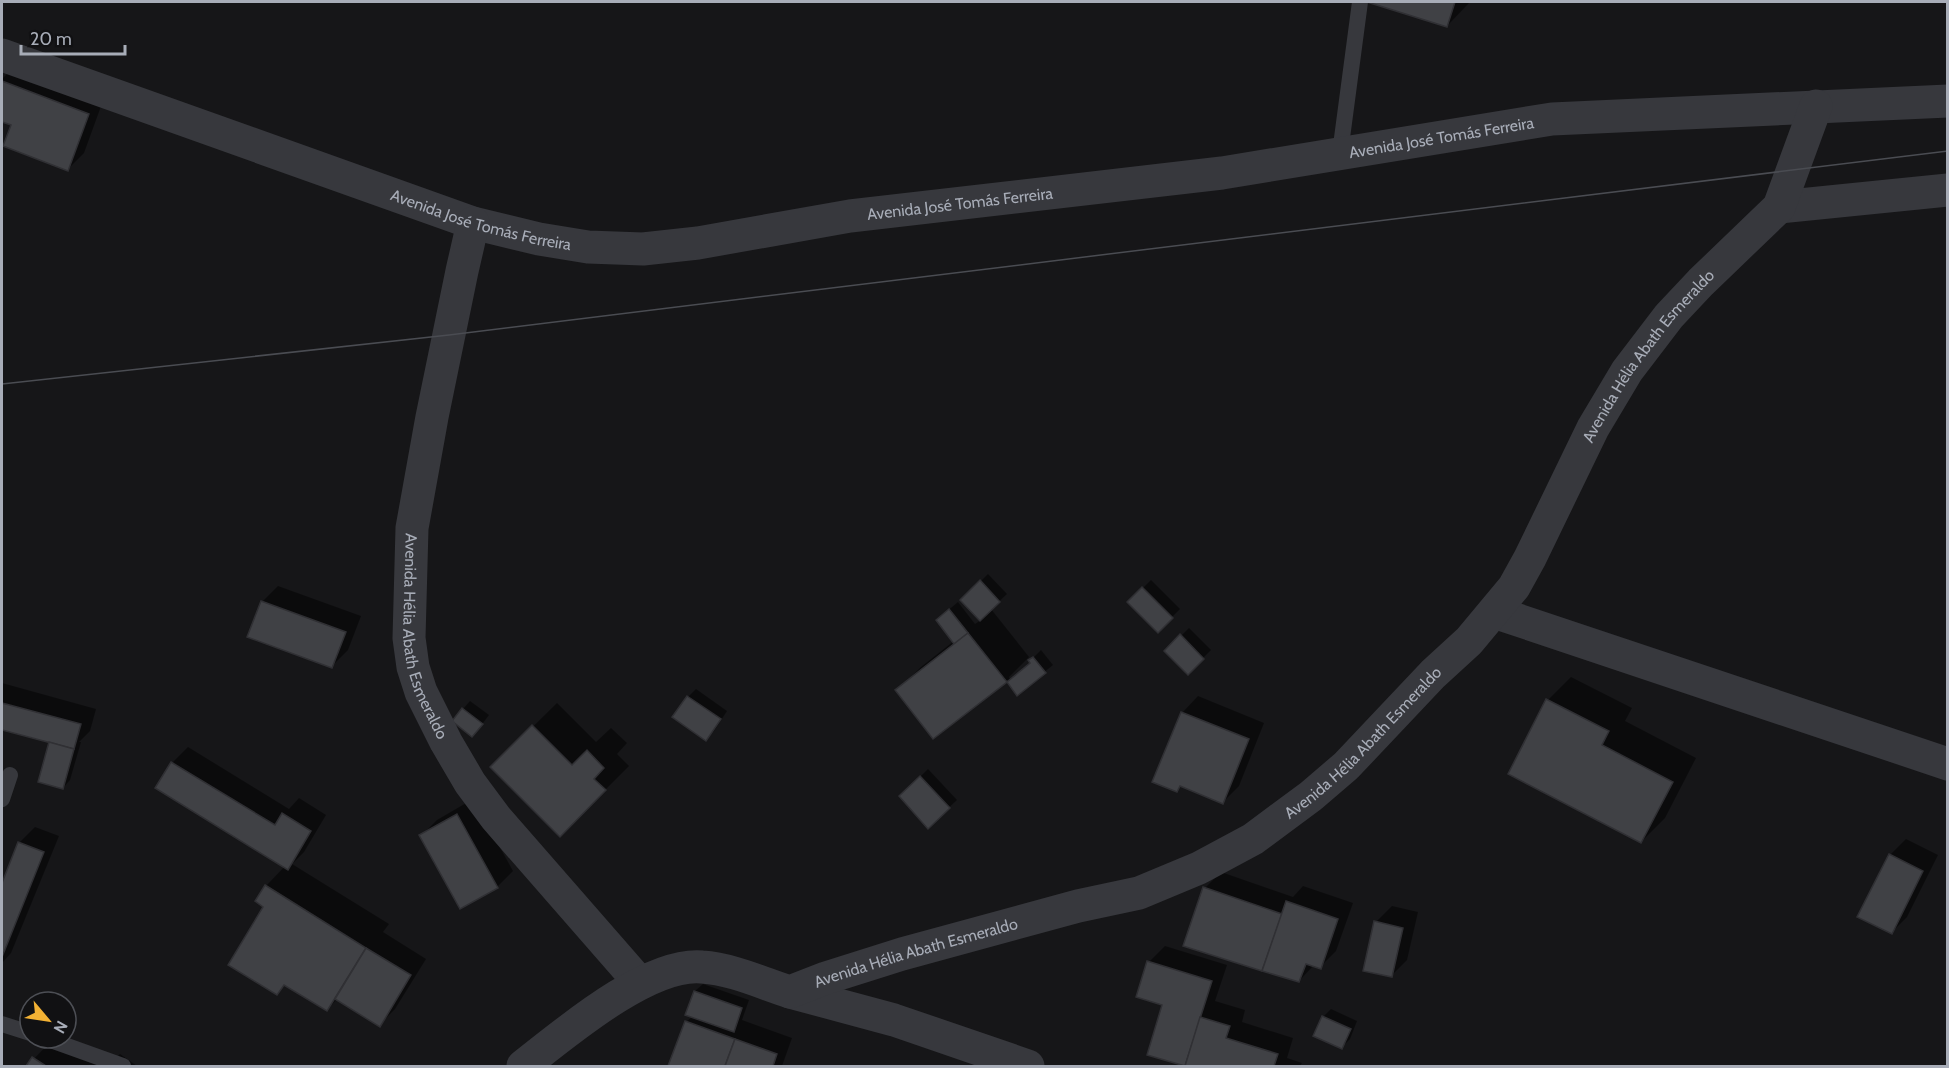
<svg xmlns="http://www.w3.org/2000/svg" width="1949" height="1068" viewBox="0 0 1949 1068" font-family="Cabin,sans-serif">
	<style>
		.shadow { fill: #0007 }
		.building { fill: #404145; stroke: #303034; stroke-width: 1.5 }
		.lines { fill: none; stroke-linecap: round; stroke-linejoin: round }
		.service { stroke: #37383d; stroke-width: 16 }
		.minor { stroke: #37383d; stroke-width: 33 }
		.tram { stroke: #4a4c52; stroke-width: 1.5 }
		.labels { text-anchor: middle; stroke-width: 4.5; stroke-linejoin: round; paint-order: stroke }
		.street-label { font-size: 16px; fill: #a8adb8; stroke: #111113 }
	</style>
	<rect width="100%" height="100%" fill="#161618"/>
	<g class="shadow">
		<path d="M1370,2H1470L1447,26Z"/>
		<path d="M16,65L104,98L84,153L68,169L13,124L2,120V79Z"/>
		<path d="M988,574L1007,594L991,609L1029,657L1009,677L1010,679L1031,662L1030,661L1041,650L1053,665L1017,694L1007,680L934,737L897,691L921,667L954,641L946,612L958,602L975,624L981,620L962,600Z"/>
		<path d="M1151,580L1180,609L1158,631L1129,602Z"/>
		<path d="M278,586L361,616L348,650L332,666L262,602Z"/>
		<path d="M1189,628L1211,650L1188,673L1166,651Z"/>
		<path d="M1571,677L1632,708L1625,721L1696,758L1665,818L1641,842L1548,700Z"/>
		<path d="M2,683L96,709L90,731L79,742H81L70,780L63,788L51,741L2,728Z"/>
		<path d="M696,689L727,711L714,731L706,739L688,697Z"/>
		<path d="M1198,696L1264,723L1239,786L1223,802L1182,785L1176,791L1182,713Z"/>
		<path d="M470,701L489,715L480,727L463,709Z"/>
		<path d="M557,703L596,742L611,728L627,743L617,754L629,766L560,835L492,767Z"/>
		<path d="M188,747L289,809L299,798L326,815L304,852L292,864L389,924L383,932L426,959L395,1009L379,1025L337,999L327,1010L286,984L277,993L266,906L257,901L266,886L285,866L172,763Z"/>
		<path d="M928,769L957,800L929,826L901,796Z"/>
		<path d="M473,799L513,871L497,887L421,836L437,820Z"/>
		<path d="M35,827L59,836L11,953L2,963V887L19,843Z"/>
		<path d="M1906,839L1938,855L1907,917L1891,933L1890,855Z"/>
		<path d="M1221,872L1293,897L1303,886L1353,903L1336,951L1320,967L1314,965L1299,981L1205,888Z"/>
		<path d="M1392,906L1418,912L1407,960L1391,976L1376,922Z"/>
		<path d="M1165,946L1227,965L1215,1001L1245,1010L1242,1022L1293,1038L1287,1058L1302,1063L1300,1066H1190L1148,1054L1164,1004L1149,962Z"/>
		<path d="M703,984L749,1000L742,1020L792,1038L782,1066H670L686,1022L693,1016L687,1014L695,991Z"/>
		<path d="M1331,1009L1357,1021L1350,1039L1342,1047L1323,1017Z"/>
		<path d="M54,1038L102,1066H27Z"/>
		<path d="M120,1054L137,1066H108Z"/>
	</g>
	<g class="building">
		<path d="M1367,2H1455L1447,27Z"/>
		<path d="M2,81L89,114L68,171L3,146L11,125L2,122Z"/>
		<path d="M980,580L1000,602L980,621L960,600Z"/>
		<path d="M1142,587L1173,618L1158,633L1127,602Z"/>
		<path d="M261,601L346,632L332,668L247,637Z"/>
		<path d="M949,609L968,633L954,644L936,620Z"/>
		<path d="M968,633L1007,682L933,739L895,690Z"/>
		<path d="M1180,634L1204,659L1188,675L1164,651Z"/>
		<path d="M1033,657L1046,673L1017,696L1007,682L1030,663L1028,660Z"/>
		<path d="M687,696L721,719L706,741L672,717Z"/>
		<path d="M1546,699L1609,731L1602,745L1673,782L1641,843L1508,774Z"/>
		<path d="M2,703L81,724L74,749L2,730Z"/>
		<path d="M462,708L483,724L472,737L452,721Z"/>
		<path d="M1181,712L1249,739L1223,804L1180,786L1177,792L1152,782Z"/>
		<path d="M532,725L572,765L587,750L604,768L594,779L606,790L560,837L490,767Z"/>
		<path d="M49,742L74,749L63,789L38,782Z"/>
		<path d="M171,762L275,825L282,813L311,831L288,870L155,788Z"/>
		<path d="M920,776L950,808L928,829L899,796Z"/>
		<path d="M457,814L498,888L460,909L419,835Z"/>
		<path d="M18,842L44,852L2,957V883Z"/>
		<path d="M1889,854L1923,871L1892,934L1857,917Z"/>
		<path d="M265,885L366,948L327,1011L284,985L277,995L228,965L263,907L255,901Z"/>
		<path d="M1203,887L1282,914L1262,971L1183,946Z"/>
		<path d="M1286,901L1338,919L1321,969L1306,964L1299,982L1262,971Z"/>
		<path d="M1374,921L1403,928L1392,977L1363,971Z"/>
		<path d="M366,948L411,975L380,1027L335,999Z"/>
		<path d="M1147,961L1212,981L1185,1066L1147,1055L1162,1005L1136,997Z"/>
		<path d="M694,991L742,1008L734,1032L685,1015Z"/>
		<path d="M1322,1016L1351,1029L1342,1049L1313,1036Z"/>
		<path d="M1200,1017L1230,1026L1226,1038L1278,1054L1274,1066H1185Z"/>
		<path d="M685,1021L735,1039L725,1066H668Z"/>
		<path d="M735,1039L777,1054L773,1066H725Z"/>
		<path d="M32,1057L46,1066H26Z"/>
	</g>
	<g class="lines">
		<g class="service">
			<path d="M1340,153L1360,2"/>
			<path d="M2,799L10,775"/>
			<path d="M2,1024L30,1033"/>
			<path d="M45,1038L123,1066"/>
		</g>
		<g class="minor">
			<path id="s1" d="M2,55L473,223L539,239L588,247L643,249L698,243L850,216L1222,173L1552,119L1948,101"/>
			<path d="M1779,207L1948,190"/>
			<path id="s2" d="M473,223L462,271L432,417L412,528L409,638L413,667L421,692L446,742L470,783L496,818L640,983"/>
			<path d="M1494,612L1948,764"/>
			<path d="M790,992L894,1020L1028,1066"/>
			<path id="s3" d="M523,1066C564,1034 648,962 702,967C732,969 762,983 790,992L826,978L902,954L1078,906L1139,893L1199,868L1253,839L1311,796L1346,766L1433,674L1469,641L1514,587L1530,558L1593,428L1627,371L1669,316L1701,282L1779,207L1816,106"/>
		</g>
		<path class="tram" d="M2,384L449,335L1948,151"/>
	</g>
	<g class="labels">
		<g class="street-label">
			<text dy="6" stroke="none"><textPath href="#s1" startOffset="1479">Avenida José Tomás Ferreira</textPath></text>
			<text dy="6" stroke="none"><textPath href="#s1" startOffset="993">Avenida José Tomás Ferreira</textPath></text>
			<text dy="6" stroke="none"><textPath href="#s1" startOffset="507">Avenida José Tomás Ferreira</textPath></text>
			<text dy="6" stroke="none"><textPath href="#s3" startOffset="1422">Avenida Hélia Abath Esmeraldo</textPath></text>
			<text dy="6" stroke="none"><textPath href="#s2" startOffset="422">Avenida Hélia Abath Esmeraldo</textPath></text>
			<text dy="6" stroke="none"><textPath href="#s3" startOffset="936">Avenida Hélia Abath Esmeraldo</textPath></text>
			<text dy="6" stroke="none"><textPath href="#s3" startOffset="432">Avenida Hélia Abath Esmeraldo</textPath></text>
		</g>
	</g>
	<rect width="1949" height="1068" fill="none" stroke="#a8adb8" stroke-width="6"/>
	<g transform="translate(48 1020) rotate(119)"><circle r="28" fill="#111113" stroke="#4d4f55" stroke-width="1.5"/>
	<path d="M0-4.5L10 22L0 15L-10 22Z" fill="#f2b134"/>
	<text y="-9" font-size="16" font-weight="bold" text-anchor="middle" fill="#a8adb8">N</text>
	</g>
	<path d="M21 45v9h104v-9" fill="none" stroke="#a8adb8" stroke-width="3"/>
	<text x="30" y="45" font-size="18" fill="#a8adb8" stroke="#111113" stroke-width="4.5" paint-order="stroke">20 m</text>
</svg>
